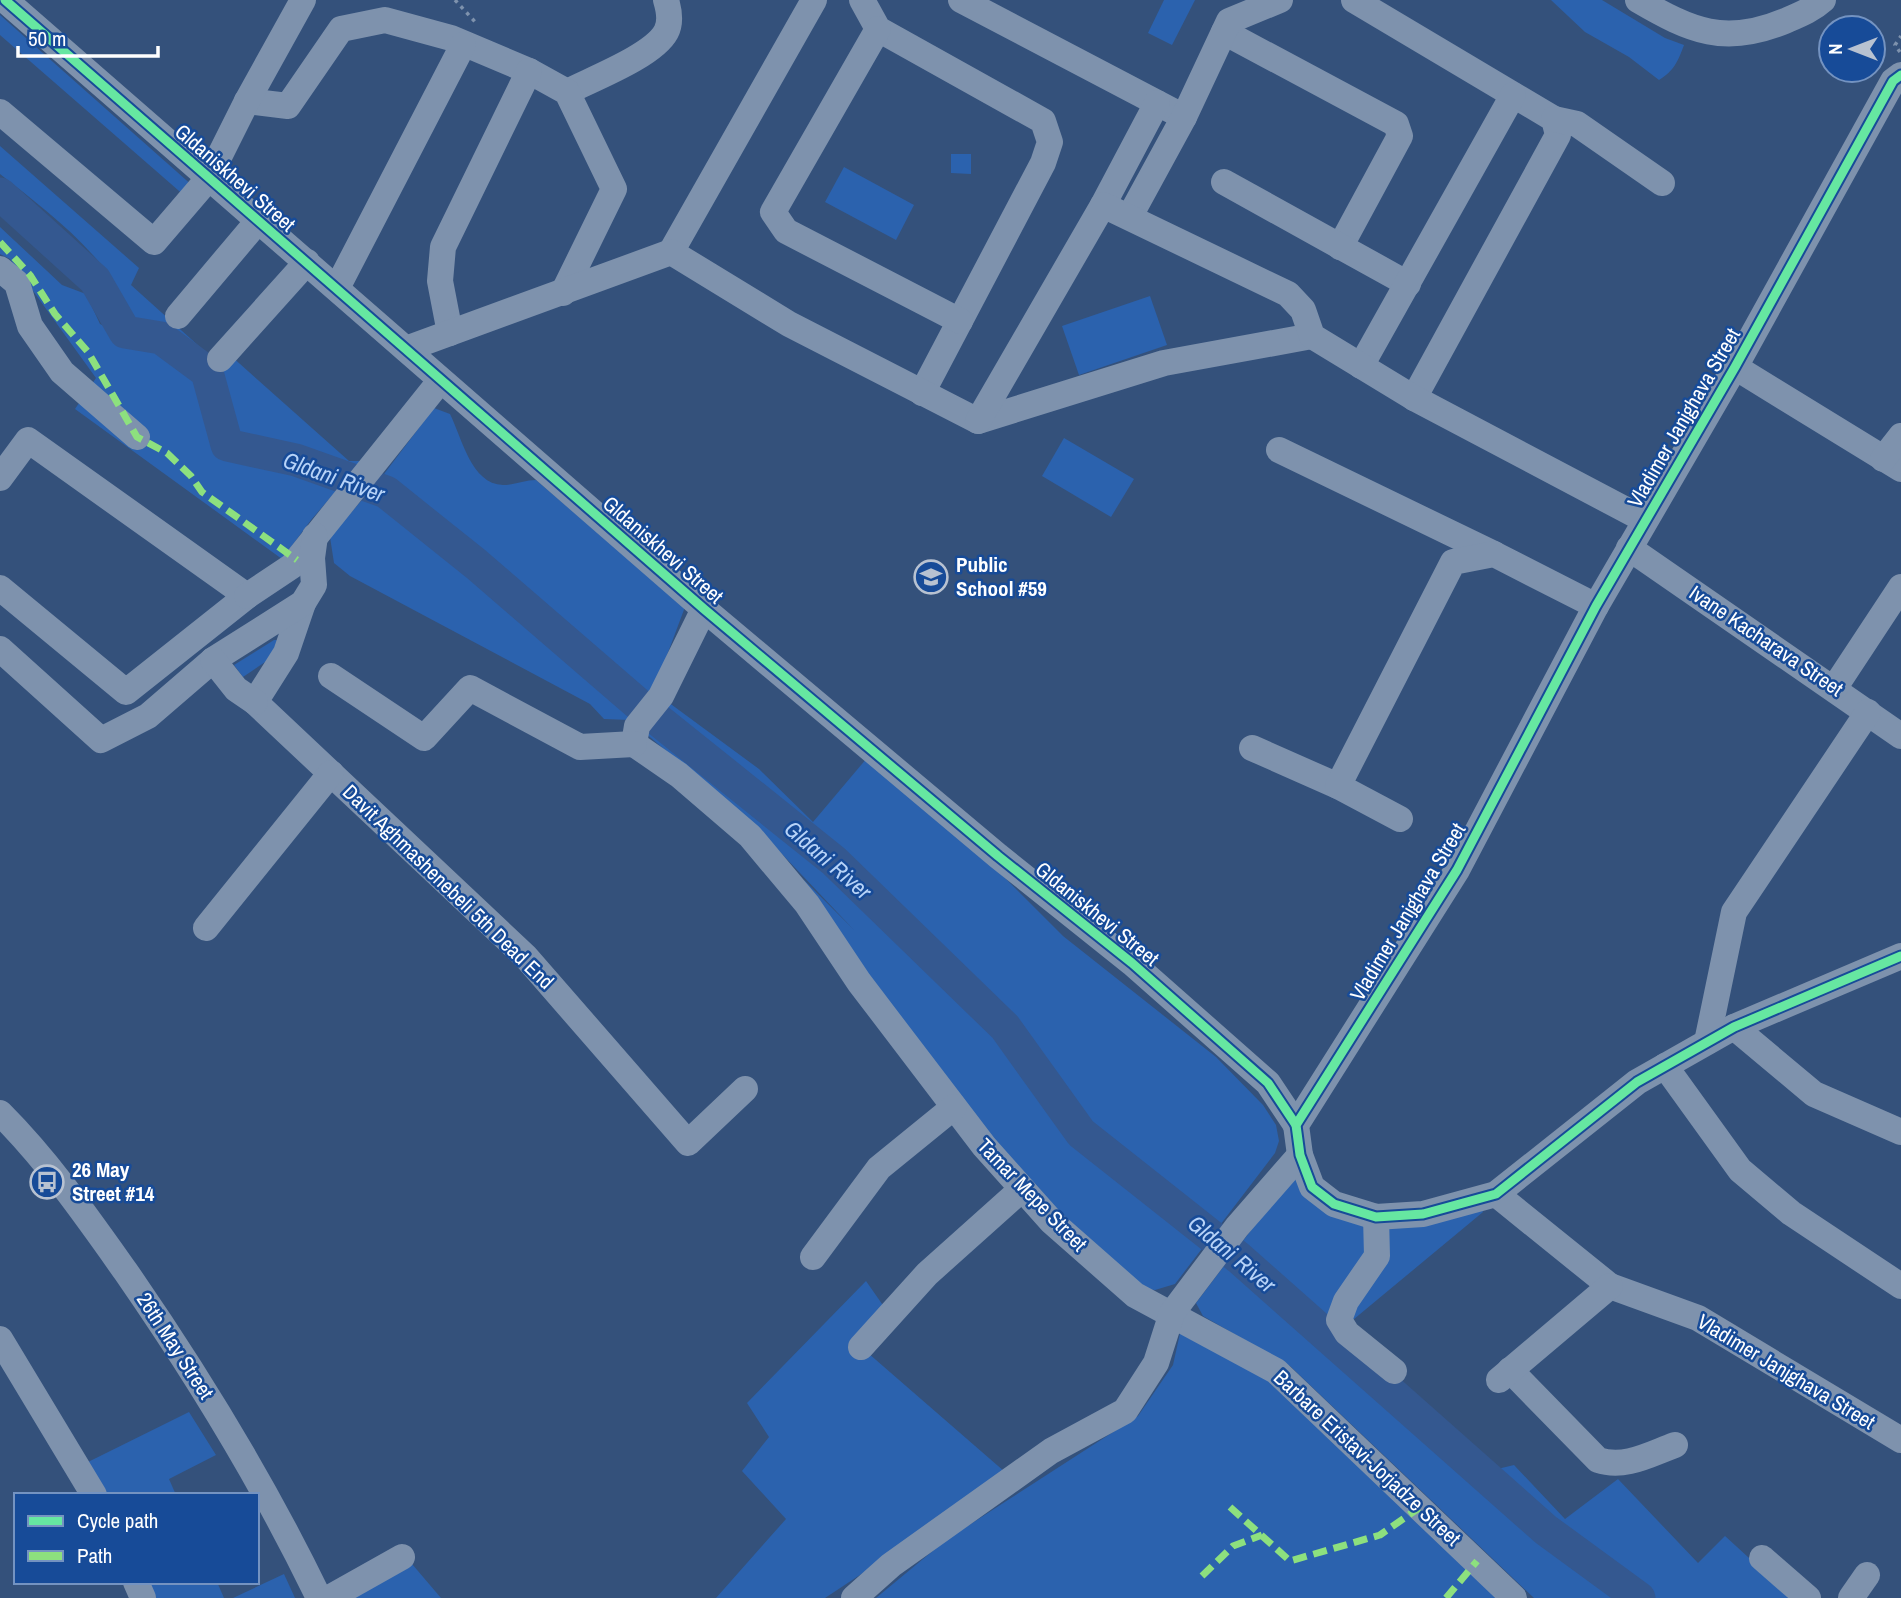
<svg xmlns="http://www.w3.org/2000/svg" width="1901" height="1598" viewBox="0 0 1901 1598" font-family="'Archivo Narrow',sans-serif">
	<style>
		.green { fill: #2b62ae }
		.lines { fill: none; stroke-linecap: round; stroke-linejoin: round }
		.river { stroke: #345890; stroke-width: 33 }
		.path { stroke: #7e92ad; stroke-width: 3.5; stroke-dasharray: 3.5 5; stroke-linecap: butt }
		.minor { stroke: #7e92ad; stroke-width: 26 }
		.quiet { stroke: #8de07e; stroke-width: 7; stroke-dasharray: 14 7; stroke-linecap: butt }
		.cycleway-casing { stroke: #174b98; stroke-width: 13 }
		.cycleway { stroke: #66e7a1; stroke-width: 9 }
		.labels { text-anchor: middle; stroke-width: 5; stroke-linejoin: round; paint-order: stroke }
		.street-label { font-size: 21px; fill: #fff; stroke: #174b98 }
		.poi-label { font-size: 21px; font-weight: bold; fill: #fff; stroke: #174b98; text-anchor: start }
		.water-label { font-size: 23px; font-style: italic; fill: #b7d3f8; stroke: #174b98 }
	</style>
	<rect width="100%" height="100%" fill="#34517b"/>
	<g class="green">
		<path d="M1164,0H1195L1172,45L1148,33Z"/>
		<path d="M1551,0H1602L1665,38L1684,45C1678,61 1674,71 1659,80L1629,57L1585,32Z"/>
		<path d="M0,15L203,195L194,204L0,35Z"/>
		<path d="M0,146L139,268L131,285L221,366L230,355L349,461H362L311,520L282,559L75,409L96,378L10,259L0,254V227L62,285L86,294L100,324L119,333L133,345L138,344C131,272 52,215 0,174Z"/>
		<path d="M951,154H971V174L951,173Z"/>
		<path d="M844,167L914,205L896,240L825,202Z"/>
		<path d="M1150,296L1167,345L1079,375L1062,326Z"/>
		<path d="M434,408L450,414C462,438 471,484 503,485C514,485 525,480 536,480L685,607L654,690L630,720L604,719L590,704L350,576L334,563L330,537L381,478Z"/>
		<path d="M1064,438L1134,479L1111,517L1042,476Z"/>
		<path d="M274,640H277L274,656L243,677L234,665Z"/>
		<path d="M668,702L759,769L813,822L867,758L989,862L1063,936L1216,1057L1263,1105L1276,1125L1279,1141L1275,1153L1175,1284L1155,1290L1138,1288L1051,1210L862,976L804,880L854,930L763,834L644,732Z"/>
		<path d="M1295,1172L1334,1215L1480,1206L1483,1212L1336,1334L1489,1471L1514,1465L1565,1519L1618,1479L1698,1563L1725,1536L1793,1598H1534L1290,1366L1203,1316L1196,1303Z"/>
		<path d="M866,1281L894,1321L868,1353L1005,1472L928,1530L825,1598H716L786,1519L742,1471L769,1437L747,1403Z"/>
		<path d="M1181,1329L1293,1390L1500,1598H876L946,1540L1138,1416L1173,1365Z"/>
		<path d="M189,1412L216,1455L169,1479L176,1495H103L86,1463Z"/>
		<path d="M412,1564L441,1598H351Z"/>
		<path d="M284,1574L295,1598H233Z"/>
		<path d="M148,1582H217L224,1598H156Z"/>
	</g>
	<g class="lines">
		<path class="river" d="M0,194L95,280L125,332L161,338L207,372L227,445L296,460L386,492L476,564L637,703L834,861L1005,1027L1081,1133L1239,1258L1546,1530L1639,1598"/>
		<g class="path">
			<path d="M455,0L478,25"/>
			<path d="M1900,52L1895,45L1901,36"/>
		</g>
		<g class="minor">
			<path d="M5,0L704,609L998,856L1132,963L1268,1083L1296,1125"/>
			<path d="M862,0L878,29L1043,121L1050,142L1043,163L922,393"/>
			<path d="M961,0L1184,117"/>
			<path d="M1354,0L1554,119L1558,135L1414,398"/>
			<path d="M1638,0C1691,31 1725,46 1785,21C1799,15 1812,10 1823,0"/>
			<path d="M878,29L773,212L786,231L960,321"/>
			<path d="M1224,32L1396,124L1400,136L1340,247"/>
			<path d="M1901,75L1893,81L1735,367L1596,606L1457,870L1296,1125L1300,1155L1312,1187L1334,1204L1376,1217L1423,1214L1496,1194L1637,1082L1734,1027L1901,956"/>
			<path d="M567,92C592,79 653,56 666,32C671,23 669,10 666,0"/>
			<path d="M247,101L288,106L341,29L385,20L451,38L529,71L567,92L614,189L563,293"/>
			<path d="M0,112L154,242L208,179L247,101L303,0"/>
			<path d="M1554,119L1577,124L1662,183"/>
			<path d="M1224,182L1408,284"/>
			<path d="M1103,205L1157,103"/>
			<path d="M1130,216L1184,117L1229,21L1280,0"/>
			<path d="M671,252L814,0"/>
			<path d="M0,269L17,283L30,326L62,372L137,437"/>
			<path d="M337,288L463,45"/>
			<path d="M178,316L258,221"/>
			<path d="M450,333L440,281L443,247L529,71"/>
			<path d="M406,349L671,252L789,324L978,421L1164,363L1312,336"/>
			<path d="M220,359L307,262"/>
			<path d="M1361,366L1513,95"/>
			<path d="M1735,367L1901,469"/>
			<path d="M978,421L1103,205L1288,294L1303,310L1312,336L1414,398L1645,520"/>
			<path d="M1279,450L1494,554"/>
			<path d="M1883,459L1901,436"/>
			<path d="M0,478L28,440L247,596L126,692L0,588"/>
			<path d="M1629,548L1901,736"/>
			<path d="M247,596L292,566L440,381"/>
			<path d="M303,603L286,653L255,702L526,957L688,1143L745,1089"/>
			<path d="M704,609L661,696L637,726L634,744L679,775L750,836L807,904L859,982L984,1146L1052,1222L1135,1295L1276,1371L1514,1598"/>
			<path d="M0,649L101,740L148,716L213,660L303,603L314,585L312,558L315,536"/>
			<path d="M213,660L236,689L255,702"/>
			<path d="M331,676L424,738L470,688L580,747L634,744"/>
			<path d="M1835,687L1901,587"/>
			<path d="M1252,748L1338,786"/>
			<path d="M1400,819L1338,786L1453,562L1494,554L1596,606"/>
			<path d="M206,928L331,773"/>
			<path d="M1734,1027L1814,1094L1901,1132"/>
			<path d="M1707,1042L1734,912L1868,712"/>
			<path d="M1665,1066L1740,1170L1791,1213L1901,1286"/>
			<path d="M0,1113C48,1161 87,1217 126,1272C198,1376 264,1484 319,1598"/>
			<path d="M1496,1194L1610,1286L1698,1318L1901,1440"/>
			<path d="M1376,1217L1377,1256L1346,1301L1339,1320L1347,1333L1394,1371"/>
			<path d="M813,1257L879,1168L954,1107"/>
			<path d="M0,1339L94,1495"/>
			<path d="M861,1347L927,1274L1022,1189"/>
			<path d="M1510,1370L1598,1460C1625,1469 1650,1454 1675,1445"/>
			<path d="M1499,1380L1610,1286"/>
			<path d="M1762,1558L1808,1598"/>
			<path d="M136,1582L143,1598"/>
			<path d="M329,1598L402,1557"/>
			<path d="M854,1598L891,1565L1051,1451L1125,1411L1156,1363L1172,1313L1237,1227L1300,1155"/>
			<path d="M1851,1598L1867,1575"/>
		</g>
		<g class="quiet">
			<path d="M0,242L30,275L55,314L88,352L137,437L167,453L191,476L202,492L297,560"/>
			<path d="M1230,1507L1290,1561L1380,1535L1419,1508"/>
			<path d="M1202,1576L1233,1546L1262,1535"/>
			<path d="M1446,1598L1477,1561"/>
		</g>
		<defs>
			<g id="cycleway">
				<path d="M5,0L704,609L998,856L1132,963L1268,1083L1296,1125"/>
				<path d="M1901,75L1893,81L1735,367L1596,606L1457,870L1296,1125L1300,1155L1312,1187L1334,1204L1376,1217L1423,1214L1496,1194L1637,1082L1734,1027L1901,956"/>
			</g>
		</defs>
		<use href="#cycleway" class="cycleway-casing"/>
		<use href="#cycleway" class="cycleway"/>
	</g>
	<defs>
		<symbol id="school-ring" viewBox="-11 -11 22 22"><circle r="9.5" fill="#174b98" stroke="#b8c2d1" stroke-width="1.5"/><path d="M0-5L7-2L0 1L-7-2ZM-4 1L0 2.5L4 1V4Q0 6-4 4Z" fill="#b8c2d1"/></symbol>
		<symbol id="bus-ring" viewBox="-11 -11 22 22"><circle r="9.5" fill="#174b98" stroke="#b8c2d1" stroke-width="1.5"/><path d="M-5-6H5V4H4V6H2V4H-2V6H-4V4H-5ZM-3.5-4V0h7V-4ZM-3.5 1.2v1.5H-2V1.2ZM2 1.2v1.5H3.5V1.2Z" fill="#b8c2d1"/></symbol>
	</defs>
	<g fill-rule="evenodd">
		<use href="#school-ring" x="912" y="558" width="38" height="38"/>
		<use href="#bus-ring" x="28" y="1163" width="38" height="38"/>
	</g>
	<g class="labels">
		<g class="street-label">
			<text transform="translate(235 178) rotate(41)" y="7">Gldaniskhevi Street</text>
			<text transform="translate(1684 418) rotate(-60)" y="7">Vladimer Janjghava Street</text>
			<text transform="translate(663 550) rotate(41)" y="7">Gldaniskhevi Street</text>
			<text transform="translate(1766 641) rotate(34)" y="7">Ivane Kacharava Street</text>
			<text transform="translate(448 887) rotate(44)" y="7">Davit Aghmashenebeli 5th Dead End</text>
			<text transform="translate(1408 912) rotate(-59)" y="7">Vladimer Janjghava Street</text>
			<text transform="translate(1097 914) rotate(39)" y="7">Gldaniskhevi Street</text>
			<text transform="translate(1032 1195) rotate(46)" y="7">Tamar Mepe Street</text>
			<text transform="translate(175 1346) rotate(57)" y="7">26th May Street</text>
			<text transform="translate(1786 1372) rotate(31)" y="7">Vladimer Janjghava Street</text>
			<text transform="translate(1367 1458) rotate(43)" y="7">Barbare Eristavi-Jorjadze Street</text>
		</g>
		<g class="poi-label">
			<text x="956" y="572">Public<tspan x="956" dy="24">School #59</tspan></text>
			<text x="72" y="1177">26 May<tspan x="72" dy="24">Street #14</tspan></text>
		</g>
		<g class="water-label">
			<text transform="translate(334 477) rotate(20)" y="8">Gldani River</text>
			<text transform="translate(828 860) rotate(41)" y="8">Gldani River</text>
			<text transform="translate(1232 1254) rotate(40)" y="8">Gldani River</text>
		</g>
	</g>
	<rect x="14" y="1493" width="245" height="91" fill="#174b98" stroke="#7493c1" stroke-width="2"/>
	<rect x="28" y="1516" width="35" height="10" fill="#66e7a1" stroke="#7493c1" stroke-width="2"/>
	<text x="77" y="1528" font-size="21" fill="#ffffff">Cycle path</text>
	<rect x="28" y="1551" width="35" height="10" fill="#8de07e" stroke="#7493c1" stroke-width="2"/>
	<text x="77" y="1563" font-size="21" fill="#ffffff">Path</text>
	<g transform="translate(1852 49) rotate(270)"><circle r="33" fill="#174b98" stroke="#7493c1" stroke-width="2"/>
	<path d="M0-5L12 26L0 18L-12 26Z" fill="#b8c2d1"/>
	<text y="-10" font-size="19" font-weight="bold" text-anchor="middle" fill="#ffffff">N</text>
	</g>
	<path d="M18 46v10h140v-10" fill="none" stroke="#ffffff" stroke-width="3.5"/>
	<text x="28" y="46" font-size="21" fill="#ffffff" stroke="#174b98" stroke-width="5" paint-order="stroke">50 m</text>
</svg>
